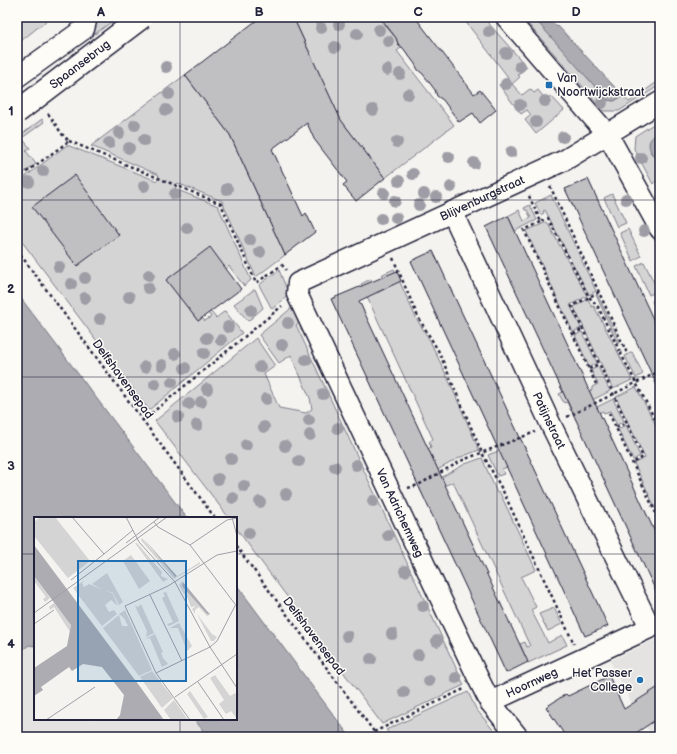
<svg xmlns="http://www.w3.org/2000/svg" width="677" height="754" viewBox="0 0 677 754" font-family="'Balsamiq Sans',sans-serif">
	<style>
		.built { fill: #e4e3e2 }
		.green { fill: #d5d4d5; stroke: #7c7b88 }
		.water { fill: #acacb2; stroke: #757582 }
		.building { fill: #c0bfc2; stroke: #22223b }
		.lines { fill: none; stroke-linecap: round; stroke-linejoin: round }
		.street-casing { stroke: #22223b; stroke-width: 23 }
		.path { stroke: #22223b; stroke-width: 2.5; stroke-dasharray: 3 3; stroke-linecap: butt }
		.street { stroke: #fdfcf7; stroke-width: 20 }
		.secondary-bridge-casing { stroke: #22223b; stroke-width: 25; stroke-linecap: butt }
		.secondary-bridge { stroke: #fdfcf7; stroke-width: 22 }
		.tree { fill: #9e9da5 }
		.grid { fill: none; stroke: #22223b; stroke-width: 1; stroke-opacity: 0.55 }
		.poi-dot { fill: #1f6fb2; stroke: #fdfcf7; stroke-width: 1.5 }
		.labels { text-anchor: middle; stroke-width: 3; stroke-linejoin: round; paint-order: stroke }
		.street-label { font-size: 12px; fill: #22223b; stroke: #fdfcf7 }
		.poi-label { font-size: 12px; fill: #22223b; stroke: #fdfcf7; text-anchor: start }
		.inset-road { fill: none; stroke: #a09fa7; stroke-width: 1 }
		.view { fill: #1f6fb2; fill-opacity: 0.15; stroke: #1f6fb2; stroke-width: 2 }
		.inset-edge { fill: none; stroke: #22223b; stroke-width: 2 }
		.neatline { fill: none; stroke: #22223b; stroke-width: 1.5 }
		.grid-label { font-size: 13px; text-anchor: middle; font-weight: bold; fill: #22223b }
	</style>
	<rect width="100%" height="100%" fill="#f4f3ef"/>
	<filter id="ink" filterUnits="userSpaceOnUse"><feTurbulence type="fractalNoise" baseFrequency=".025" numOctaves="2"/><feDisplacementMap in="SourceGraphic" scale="8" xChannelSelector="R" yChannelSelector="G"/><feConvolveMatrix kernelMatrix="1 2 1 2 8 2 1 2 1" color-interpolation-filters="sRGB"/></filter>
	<g filter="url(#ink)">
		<g class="built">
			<path d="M17,629L35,631V719H208L222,737H17Z"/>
			<path d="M660,637V737H652L629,698L610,661Z"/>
		</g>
		<g class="green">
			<path d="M17,17H51L17,44Z"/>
			<path d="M103,17H118L95,34C93,26 96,22 103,17Z"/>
			<path d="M293,17H377L396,38L398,44L402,47L397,51L454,125L385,178L340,119Z"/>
			<path d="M462,17H483L527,67L518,75L520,77L512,84L522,95L530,89L534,93L538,90L546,100L551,96L564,110L536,134L525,120L531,115L527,110L521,114L499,85L508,77Z"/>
			<path d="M522,17H534L607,100L614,101L623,96L629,102L660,80V85L619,111H604Z"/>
			<path d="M185,75L230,135L285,255L256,277L222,201L177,183L175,189L218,206L251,280L244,286L229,266L226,269L167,280L198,321L202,318L205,321L211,317L208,313L210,311L216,318L225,311L242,333L149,410L17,235V183L67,145L157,181L159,175L91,146Z"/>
			<path d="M42,119L44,122L22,138L30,148L26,151L36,164L17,178V138Z"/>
			<path d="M658,121L660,124V137L658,134L650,152L660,164V177L653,184L634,149L635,136Z"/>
			<path d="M612,194L626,223L617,227L604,198Z"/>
			<path d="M551,195L596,291L589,295L545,210L543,211L544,213L541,215L535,203Z"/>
			<path d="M530,205L537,220L515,231L508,216L519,210L524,221L531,218L527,210H525L524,208Z"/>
			<path d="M547,222L587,296L570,305L581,328L573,332L526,231Z"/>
			<path d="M628,229L641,256L633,261L620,233Z"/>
			<path d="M644,262L658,291L649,295L636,266Z"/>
			<path d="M394,269L416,318L429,339L450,383L479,450L461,457L430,474L436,466L428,449L431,447L429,442L433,439L361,284L371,279L377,293L387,288L381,275Z"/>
			<path d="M279,270L289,295L272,309L259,285Z"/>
			<path d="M255,289L263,308L248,321L234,304Z"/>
			<path d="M597,294L620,342L618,344L596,295Z"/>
			<path d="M660,297V318L652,301Z"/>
			<path d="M588,299L592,307L594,306L632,380L613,389L574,307Z"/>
			<path d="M294,306L301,322L296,325L464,685L382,724L236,528V518H229L155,421L256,338L275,366L264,374L279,408L306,413L312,409L310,398L291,355L279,363L259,335Z"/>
			<path d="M582,332L597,363L589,367L575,335Z"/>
			<path d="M632,352L643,374L636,378L625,356Z"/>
			<path d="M598,367L610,391L571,411L567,402L564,403L559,394L563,392L567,401L592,390V387L598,384L591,370Z"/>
			<path d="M636,387L660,433V518L634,463L645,458L616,397Z"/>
			<path d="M613,399L624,421L617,425L610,411L604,413L603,411L578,423L575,418Z"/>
			<path d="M626,425L640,456L633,460L618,429Z"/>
			<path d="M522,442L525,448L503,458L507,467L502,469L504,474L498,476L488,455Z"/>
			<path d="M482,458L497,493H500L536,570L521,577L536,607L531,610L548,643L562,635L567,645L528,663L520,644L525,642L527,647L530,646L453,482L423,495L420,489L465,464Z"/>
			<path d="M554,608L562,624L548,631L539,614Z"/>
			<path d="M468,692L476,709L499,737H392L386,730Z"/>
		</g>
		<g class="water">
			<path d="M533,17H548L557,27L558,26L623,96L614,101L607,100Z"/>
			<path d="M658,134L660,137V164C652,155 641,141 658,134Z"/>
			<path d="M17,293L187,518H35V646L29,645L17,654Z"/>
			<path d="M236,584L350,737H208L194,719H236Z"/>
		</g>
		<g class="building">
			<path d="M261,17H293L341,120L385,178L356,201L343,185L347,182L314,139L307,123L272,149L303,216L306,213L315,232L285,255L230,135L185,75Z"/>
			<path d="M380,17H415L471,90L474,94L480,90L496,110L480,123L473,113L459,122L443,100L437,96L435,90L423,74L418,70L415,64L403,48L398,44L396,38Z"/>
			<path d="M75,175L119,235L77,266L32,207Z"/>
			<path d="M588,179L660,334V392L565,189Z"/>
			<path d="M508,216L660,543V600L486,227Z"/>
			<path d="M210,247L241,289L198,321L166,280Z"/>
			<path d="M433,251L608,626L585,636L411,261Z"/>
			<path d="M397,271L401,281L359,301L528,662L506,673L331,299Z"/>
			<path d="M609,676L624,709L660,686V717L630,737H566L546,707L566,694L568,696Z"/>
		</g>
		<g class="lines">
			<defs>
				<g id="street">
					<path d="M506,17L608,135L660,229"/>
					<path d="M17,77L84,29L87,17"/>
					<path id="s1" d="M452,212L551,425L650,627"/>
					<path id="s2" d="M490,702L660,623"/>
					<path id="s3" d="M518,737L490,702L480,682L297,294L298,283L565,160L660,102"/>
				</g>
			</defs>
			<use href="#street" class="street-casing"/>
			<g class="path">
				<path d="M69,141L221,204L256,283L282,265L286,270"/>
				<path d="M17,179L69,141L62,134L47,112"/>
				<path d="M550,186L626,351L621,354L660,429"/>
				<path d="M529,196L541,222L548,218L589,297L597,305L621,354"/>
				<path d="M541,222L524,230L596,384"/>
				<path d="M17,250L215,518"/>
				<path d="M393,258L418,317L439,352L482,453L503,491L574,644"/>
				<path d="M599,292L572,306L643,457L632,463"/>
				<path d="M573,334L583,329"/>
				<path d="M589,369L599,364"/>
				<path d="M609,413L660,522"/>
				<path d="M567,417L660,371"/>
				<path d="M142,421L282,306"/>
				<path d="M616,427L626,423"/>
				<path d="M408,488L418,485L463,460L535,432"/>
				<path d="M236,546L378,737"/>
				<path d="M374,732L464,689"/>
			</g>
			<use href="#street" class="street"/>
			<defs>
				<g id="secondary-bridge">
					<path id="s4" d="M17,112L142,17"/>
				</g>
			</defs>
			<use href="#secondary-bridge" class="secondary-bridge-casing"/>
			<use href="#secondary-bridge" class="secondary-bridge"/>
		</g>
		<g class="tree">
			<circle cx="339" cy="24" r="6"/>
			<circle cx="321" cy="28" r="6"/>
			<circle cx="379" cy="30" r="6"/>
			<circle cx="489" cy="32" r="6"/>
			<circle cx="357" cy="34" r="6"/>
			<circle cx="388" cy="41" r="6"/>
			<circle cx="335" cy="47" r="6"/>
			<circle cx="506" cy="53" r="6"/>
			<circle cx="520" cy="66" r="6"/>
			<circle cx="166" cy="67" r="6"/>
			<circle cx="387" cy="70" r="6"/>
			<circle cx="400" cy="74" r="6"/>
			<circle cx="506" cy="84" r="6"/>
			<circle cx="169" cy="94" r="6"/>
			<circle cx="408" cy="94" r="6"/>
			<circle cx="545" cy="101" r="6"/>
			<circle cx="602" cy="103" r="6"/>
			<circle cx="520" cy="105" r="6"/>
			<circle cx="166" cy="110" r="6"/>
			<circle cx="373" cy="110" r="6"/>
			<circle cx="536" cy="122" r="6"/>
			<circle cx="135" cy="125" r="6"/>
			<circle cx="119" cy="133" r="6"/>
			<circle cx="563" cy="137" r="6"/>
			<circle cx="144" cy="140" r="6"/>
			<circle cx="397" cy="142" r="6"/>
			<circle cx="109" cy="143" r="6"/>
			<circle cx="129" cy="148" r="6"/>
			<circle cx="511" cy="152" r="6"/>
			<circle cx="449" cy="157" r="6"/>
			<circle cx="641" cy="158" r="6"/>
			<circle cx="474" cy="163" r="6"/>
			<circle cx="43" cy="171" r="6"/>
			<circle cx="413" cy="174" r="6"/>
			<circle cx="399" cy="181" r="6"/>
			<circle cx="29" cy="182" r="6"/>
			<circle cx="144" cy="186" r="6"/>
			<circle cx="451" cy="187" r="6"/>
			<circle cx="227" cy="189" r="6"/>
			<circle cx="384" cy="193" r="6"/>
			<circle cx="175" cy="194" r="6"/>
			<circle cx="424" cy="194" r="6"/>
			<circle cx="436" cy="197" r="6"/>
			<circle cx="626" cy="199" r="6"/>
			<circle cx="395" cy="201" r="6"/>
			<circle cx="419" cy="205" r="6"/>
			<circle cx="396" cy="218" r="6"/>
			<circle cx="381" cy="219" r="6"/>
			<circle cx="187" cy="228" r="6"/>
			<circle cx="644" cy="231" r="6"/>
			<circle cx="250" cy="240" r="6"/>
			<circle cx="260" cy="252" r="6"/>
			<circle cx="59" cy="267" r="6"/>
			<circle cx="149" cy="275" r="6"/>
			<circle cx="85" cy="278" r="6"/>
			<circle cx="71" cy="284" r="6"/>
			<circle cx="148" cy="288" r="6"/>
			<circle cx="129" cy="297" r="6"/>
			<circle cx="85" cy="298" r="6"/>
			<circle cx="251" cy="310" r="6"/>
			<circle cx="100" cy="319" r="6"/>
			<circle cx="288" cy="323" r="6"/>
			<circle cx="228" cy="327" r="6"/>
			<circle cx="207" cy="338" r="6"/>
			<circle cx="221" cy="340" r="6"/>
			<circle cx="282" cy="345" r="6"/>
			<circle cx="204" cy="353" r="6"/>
			<circle cx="175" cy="354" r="6"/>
			<circle cx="306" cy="360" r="6"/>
			<circle cx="162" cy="365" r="6"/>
			<circle cx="145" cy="367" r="6"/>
			<circle cx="260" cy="367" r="6"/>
			<circle cx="185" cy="368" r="6"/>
			<circle cx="172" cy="382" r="6"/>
			<circle cx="155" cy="384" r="6"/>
			<circle cx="207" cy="389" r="6"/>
			<circle cx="323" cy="394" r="6"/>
			<circle cx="266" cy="399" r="6"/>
			<circle cx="201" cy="402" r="6"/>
			<circle cx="189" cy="404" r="6"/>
			<circle cx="178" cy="417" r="6"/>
			<circle cx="309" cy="420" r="6"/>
			<circle cx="197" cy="425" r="6"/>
			<circle cx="264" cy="427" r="6"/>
			<circle cx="338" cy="428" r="6"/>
			<circle cx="310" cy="435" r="6"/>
			<circle cx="246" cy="445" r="6"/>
			<circle cx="285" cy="446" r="6"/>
			<circle cx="231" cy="459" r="6"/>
			<circle cx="299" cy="461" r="6"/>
			<circle cx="356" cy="465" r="6"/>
			<circle cx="335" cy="467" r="6"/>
			<circle cx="218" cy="479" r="6"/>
			<circle cx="244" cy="486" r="6"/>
			<circle cx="286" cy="494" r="6"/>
			<circle cx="233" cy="498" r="6"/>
			<circle cx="373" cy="501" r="6"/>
			<circle cx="260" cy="502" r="6"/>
			<circle cx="249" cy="533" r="6"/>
			<circle cx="388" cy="535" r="6"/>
			<circle cx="405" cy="571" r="6"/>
			<circle cx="423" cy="606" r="6"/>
			<circle cx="392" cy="634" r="6"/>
			<circle cx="347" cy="636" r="6"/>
			<circle cx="437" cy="641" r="6"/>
			<circle cx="418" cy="655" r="6"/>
			<circle cx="371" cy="659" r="6"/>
			<circle cx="456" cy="678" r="6"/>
			<circle cx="429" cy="681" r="6"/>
			<circle cx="404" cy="692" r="6"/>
		</g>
	</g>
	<path class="grid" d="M180,17V518M338,17V737M497,17V737M17,200H660M17,377H660M17,554H35M236,554H660M180,719V737"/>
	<g class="poi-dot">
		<rect x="545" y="81" width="8" height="8" rx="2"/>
		<circle cx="640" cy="680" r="4"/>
	</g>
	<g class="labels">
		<g class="street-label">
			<text dy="4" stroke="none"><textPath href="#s4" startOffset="79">Spaansebrug</textPath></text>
			<text dy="4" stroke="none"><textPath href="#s3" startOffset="710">Blijvenburgstraat</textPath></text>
			<text transform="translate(123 379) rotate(54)" y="4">Delfshavensepad</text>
			<text dy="4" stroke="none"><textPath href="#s1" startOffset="230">Patijnstraat</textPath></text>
			<text transform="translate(400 513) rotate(65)" y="4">Van Adrichemweg</text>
			<text transform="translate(314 636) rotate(53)" y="4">Delfshavensepad</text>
			<text dy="4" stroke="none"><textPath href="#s2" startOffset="46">Hoornweg</textPath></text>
		</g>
		<g class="poi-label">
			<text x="557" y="82">Van<tspan x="557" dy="14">Noortwijckstraat</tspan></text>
			<text x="632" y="677" text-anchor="end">Het Passer<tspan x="632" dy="14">College</tspan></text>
		</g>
	</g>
	<g transform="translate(34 517)">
		<rect width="203" height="203" fill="#f4f3ef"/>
		<path d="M0,0H21L56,44L34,61L0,19V5L5,1ZM108,21L142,60L166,45V47L140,62L107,23ZM101,26H103L128,55L127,59L134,62L129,65ZM97,38L116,64L105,72L89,44ZM73,56L89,85L85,88L79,76L72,73L79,77L84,89L77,83L71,88L75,95L80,93L83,97L68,109L39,71L51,63L48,66L50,70L55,67L69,73L58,67ZM0,59L16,81L11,85L9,82L12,80L0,64ZM149,63L148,69L176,98L173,99L165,90L161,93V97L158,92L162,89L157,90L152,77H150L145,68ZM132,75L145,104L135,109L133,107L139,105L128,81L131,79L133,82L129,76ZM20,86L37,107L36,115L20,90L16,93L15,90ZM107,87L120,116L112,120L113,114L101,89L104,90ZM91,93L118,153L105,159L69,111L85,98L88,109H94L90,101L85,97ZM163,97L178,117L183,120L180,124H177ZM145,106L158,129L153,134L144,111H136ZM121,117L129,135L127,136L129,141L134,147L128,150L116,121L111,122ZM118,154L139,181L128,191L106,160ZM181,158L196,179L201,176L203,179V202L197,194L192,197L185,187L190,183L176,161ZM156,174L174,200L170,202L153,177ZM140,183L154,203H137L130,193Z" fill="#d5d4d5"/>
		<path d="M110,22L133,48L143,59L141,60ZM0,28L107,171L130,203H82L86,198L90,178L68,150L49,147L38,154L35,150L7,170L9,173L0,179V151L33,129L37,108L0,59ZM149,65L173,94L176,97H173L148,69Z" fill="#acacb2"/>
		<path class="inset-road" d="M92,0L105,25L141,65L176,130L203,171M198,0L203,19M120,5L124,10L156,28L201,87M92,26L126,0M156,28L193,3L203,1M70,37L99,13M37,63L70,37L38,0M116,78L148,144M0,96L133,0M0,107L20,93M122,156L176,130L183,124L202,87M164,165L190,203M141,180L203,137M12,203L61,170M156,203L122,156L91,89L134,69L183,38L203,34"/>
		<path class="view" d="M44,44H152V164H44Z"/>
		<rect width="203" height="203" class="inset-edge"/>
	</g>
	<rect width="677" height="754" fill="none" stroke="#fdfcf7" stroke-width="44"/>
	<rect x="22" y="22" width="633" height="710" class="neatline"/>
	<g class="grid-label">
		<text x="101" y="16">A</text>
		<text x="259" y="16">B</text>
		<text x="418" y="16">C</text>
		<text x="576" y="16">D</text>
		<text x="11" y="115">1</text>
		<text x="11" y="293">2</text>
		<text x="11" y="470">3</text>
		<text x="11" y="648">4</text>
	</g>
</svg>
